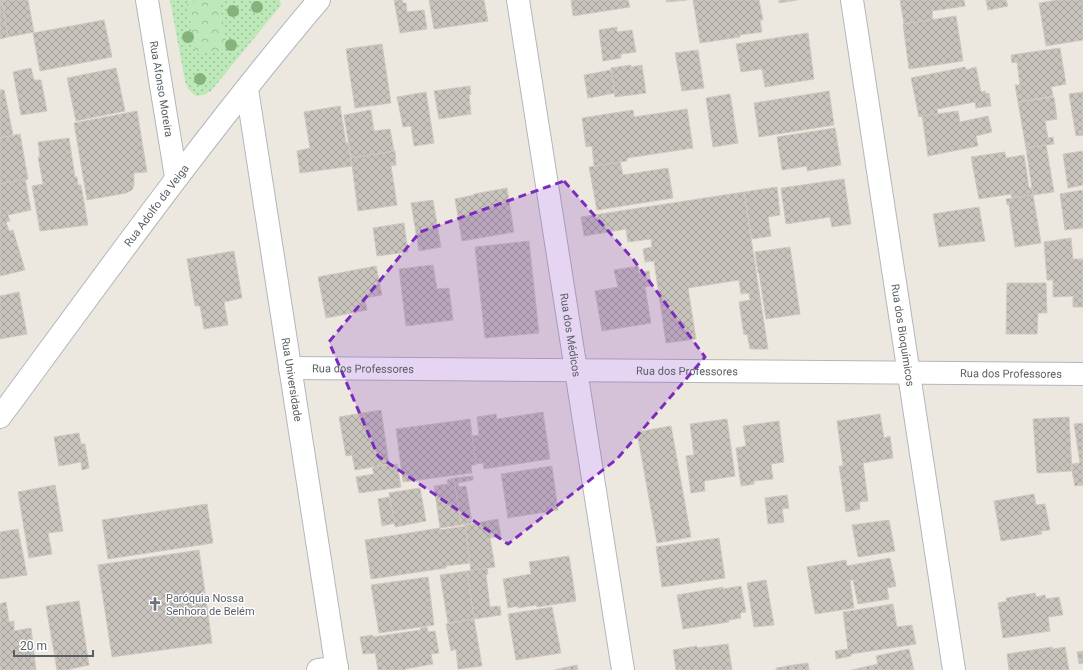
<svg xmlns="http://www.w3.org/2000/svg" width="1083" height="670" viewBox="0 0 1083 670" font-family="Roboto,sans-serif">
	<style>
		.grass { fill: url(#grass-dots) }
		.park { fill: url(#park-crowns) }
		.building { fill: url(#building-cross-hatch); stroke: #d2c9bd }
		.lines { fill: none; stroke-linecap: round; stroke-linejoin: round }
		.minor-casing { stroke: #b2b7bc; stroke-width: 24 }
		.tertiary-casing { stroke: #b2b7bc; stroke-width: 24 }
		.minor { stroke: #fff; stroke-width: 22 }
		.tertiary { stroke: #fff; stroke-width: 22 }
		.tree { fill: #86b27d }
		.marked { fill: #7b2cbf; fill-opacity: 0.2; stroke: #7b2cbf; stroke-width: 3; stroke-dasharray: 8 5; stroke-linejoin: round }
		.labels { text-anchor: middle; stroke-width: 3; stroke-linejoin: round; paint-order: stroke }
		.street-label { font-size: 11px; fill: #585e62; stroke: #fff }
		.worship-label { font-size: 11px; fill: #5b616d; stroke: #fff; text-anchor: start }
	</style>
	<defs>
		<pattern id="grass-dots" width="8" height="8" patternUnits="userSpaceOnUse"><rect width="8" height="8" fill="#bde8b8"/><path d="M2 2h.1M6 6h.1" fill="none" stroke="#9cbf99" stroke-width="1.8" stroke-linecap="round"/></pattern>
		<pattern id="park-crowns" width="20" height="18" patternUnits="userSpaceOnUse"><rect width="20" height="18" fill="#bde8b8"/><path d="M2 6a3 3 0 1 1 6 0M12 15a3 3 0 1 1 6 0" fill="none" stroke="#9cbf99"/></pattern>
		<pattern id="building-cross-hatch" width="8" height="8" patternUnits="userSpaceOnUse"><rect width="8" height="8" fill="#c8c3bc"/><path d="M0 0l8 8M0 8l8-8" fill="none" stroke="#a5a29c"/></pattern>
	</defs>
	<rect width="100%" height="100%" fill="#ede8df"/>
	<path class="grass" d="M170,0H280L281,5L211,91L203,95L196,96L188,89L185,81Z"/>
	<path class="park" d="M202,0H219L227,48L196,54L187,3Z"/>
	<g class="building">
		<path d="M0,0H2L8,37L0,39Z"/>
		<path d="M2,0H28L34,32L8,37Z"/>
		<path d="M394,0H402L403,3H406L407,12L424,10L427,29L400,33Z"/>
		<path d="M429,0H484L488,21L434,29Z"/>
		<path d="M571,0H628L630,7L573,16Z"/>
		<path d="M666,0H687L667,2Z"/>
		<path d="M693,0H759L763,20H760L762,32L740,35V37L700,43Z"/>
		<path d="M779,0H797L779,3Z"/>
		<path d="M900,0H964L965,6L932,11L933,20L904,24Z"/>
		<path d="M986,0H1006L1008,6L988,10Z"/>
		<path d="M1057,0H1083V40L1046,46L1039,3Z"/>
		<path d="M956,16L963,61L909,69L903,24Z"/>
		<path d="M104,20L112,57L40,71L33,33Z"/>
		<path d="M617,27V32L632,30L636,52L621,54V58L603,61L599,30Z"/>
		<path d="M808,33L814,79L765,87L762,69L741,72L736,44Z"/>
		<path d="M382,44L391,103L355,108L346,49Z"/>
		<path d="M1060,48L1066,84L1051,87L1053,96L1018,102L1015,85H1020L1017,62L1012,63L1011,55Z"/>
		<path d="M698,50L704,88L682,91L675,53Z"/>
		<path d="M631,65V67L642,65L646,93L615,97L611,68Z"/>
		<path d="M965,67L966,70L976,67L981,92L985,91L986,94L989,93L991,106L976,108L975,102L937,109L938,114L919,117L911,78Z"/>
		<path d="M31,68L34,80H41L47,111L21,115L13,72Z"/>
		<path d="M116,68L125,111L76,121L67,78Z"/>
		<path d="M611,70L615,93L588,98L584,75Z"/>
		<path d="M470,86L471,94L469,95L471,114L439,119L434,91Z"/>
		<path d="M0,90H4L13,135L0,138Z"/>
		<path d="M829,91L834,125L759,137L754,103Z"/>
		<path d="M426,92L434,143L414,146L411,126L403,127L397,97Z"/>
		<path d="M1083,92V135L1076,136L1069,94Z"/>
		<path d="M730,94L738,143L713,147L706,98Z"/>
		<path d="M1054,97L1057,119L1045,121L1048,138L1053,137L1054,144L1026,148L1018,102Z"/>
		<path d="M340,106L346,143H348L352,166L300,173L297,151L310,148L304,112Z"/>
		<path d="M687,109L693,148L627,158V161L594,166L592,146L586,147L582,118L633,110L634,117Z"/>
		<path d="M371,110L374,131L390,129L394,151L351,158L344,115Z"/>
		<path d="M137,111L147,172L134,173V185L132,190L126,193L87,200L74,123Z"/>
		<path d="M958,111L960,122L988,116L992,132L976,136L978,146L928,156L922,116Z"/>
		<path d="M835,128L841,165L807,171V166L782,170L777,137Z"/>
		<path d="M20,134L28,179L0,184V138Z"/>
		<path d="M69,138L75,177H77L78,185H81L88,225L40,231L32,186L43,184L38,157H40L38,142Z"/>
		<path d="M1046,145L1054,192L1033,195L1026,148Z"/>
		<path d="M395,151L396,165L391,166L397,205L358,211L351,158Z"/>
		<path d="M1083,151V185L1068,188L1063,154Z"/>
		<path d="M1005,152L1006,158L1024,155L1029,188H1032L1033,195L1012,198L1011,194L979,199L971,157Z"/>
		<path d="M620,162L623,175L668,168L673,198L597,210L589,167Z"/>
		<path d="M25,179L31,210L8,215L10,221L6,222L9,231L13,230L25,270L0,276V184Z"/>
		<path d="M844,179L851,224L832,227L830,217L786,224L781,188Z"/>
		<path d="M777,187L780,215L768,217L771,236L752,239L744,192Z"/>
		<path d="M507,188L514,232L462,241L455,199L474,195V194Z"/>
		<path d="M1083,190V228L1065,230L1060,194Z"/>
		<path d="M744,192L768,349H750L747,334L744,335L739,302L750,300L749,293L741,294L739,280L688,288L696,339L666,343L654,261L645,262L643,249L652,247L651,239L628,242L626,229L584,236L581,217Z"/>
		<path d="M1033,195L1041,243L1015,247L1009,205H1007L1006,199Z"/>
		<path d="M433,200L441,247L419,251L411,203Z"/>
		<path d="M979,207L985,241L939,247L933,214Z"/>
		<path d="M404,223L408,252L377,256L373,228Z"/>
		<path d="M1071,238L1073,259H1083V307H1073V296L1053,297V280H1047L1044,242Z"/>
		<path d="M529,241L539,333L485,338L475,247Z"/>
		<path d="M790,247L800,314L766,319L759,273H758L755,252Z"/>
		<path d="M234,251L242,298L224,302L228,325L204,329L200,306H195L187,259Z"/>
		<path d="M433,265L437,289L449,288L453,320L406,326L399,269Z"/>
		<path d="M376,266L382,295L365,298L367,310L326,318L318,277Z"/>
		<path d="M638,266L639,273L649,271L651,286L645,287L651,323L602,331L595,291L618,287L614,270Z"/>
		<path d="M1007,283H1046L1047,313H1038L1037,334H1006Z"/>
		<path d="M19,292L27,334L0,339V296Z"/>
		<path d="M381,410L389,464L355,470L352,455L346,456L339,417Z"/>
		<path d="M543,412L550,459L484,469L483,463L476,464L472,436L479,435L477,417L496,414L497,419Z"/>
		<path d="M880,414L884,438L890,436L893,458L863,463L868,501L859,502L860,509L846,512L839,466H843L837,421Z"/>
		<path d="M1069,417L1072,471L1037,473L1033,419Z"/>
		<path d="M470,419L476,465H471L472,473L403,482L396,429Z"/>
		<path d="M727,419L735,476L704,481L705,491L691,493L686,456L694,455L690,424Z"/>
		<path d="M779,421L784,462L771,464L773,479L754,481V484L741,486L736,448L746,446L743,426Z"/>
		<path d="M1083,423V485L1075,486L1072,471V464L1080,463L1074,424Z"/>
		<path d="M671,426L691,537L657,543L637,432Z"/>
		<path d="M79,433L81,444H85L89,468L82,470L81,462L59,466L54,437Z"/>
		<path d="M397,464L401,487L359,493L356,477L374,474L372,467Z"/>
		<path d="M552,466L558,510L508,518L501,474Z"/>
		<path d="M473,476V480L458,483L459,487L466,486L472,523L461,525L454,478Z"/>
		<path d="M454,478L461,525L440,528L434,486L448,484L447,480Z"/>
		<path d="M55,485L63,531L48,533L52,554L29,558L18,492Z"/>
		<path d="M420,488L426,521L395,527L389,493Z"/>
		<path d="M1034,494L1036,505L1045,504L1050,530L1041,531L1042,534L1001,541L994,501Z"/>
		<path d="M787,495L789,508L782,509L784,522L768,524L765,498Z"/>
		<path d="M389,497L395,523L382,526L378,499Z"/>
		<path d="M207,504L213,543L108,559L102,520Z"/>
		<path d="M498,519L501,536L490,538L495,567L471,571L465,525Z"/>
		<path d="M889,520L895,551L858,557L852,525Z"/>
		<path d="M465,526L470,563L446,566V568L371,579L365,540L440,528V530Z"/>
		<path d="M18,529L27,575L0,579V532Z"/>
		<path d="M719,538L725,578L662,587L656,547Z"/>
		<path d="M199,550L212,643L112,657L98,565Z"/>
		<path d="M569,556L576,601L537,607L536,605L518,608V606L508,608L503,579L531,574L529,562Z"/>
		<path d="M890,558L896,586L887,588L889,599L858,604L853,580H850L854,608L815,614L807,567L846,560L847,566Z"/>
		<path d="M487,568L488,574L486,575L490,607L500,606L501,615L474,619L467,571Z"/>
		<path d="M467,571L474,619L448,623L440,575Z"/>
		<path d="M428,577L434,625L379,633L371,585Z"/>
		<path d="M766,580L774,625L754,627L747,583Z"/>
		<path d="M741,586L746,612L740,613L741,618L729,620V622L683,629L677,595L723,587V589Z"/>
		<path d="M1035,593L1036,597L1045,595L1046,599L1059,597L1063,615L1048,617L1050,631L1003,638L998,603L1007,601L1006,598Z"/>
		<path d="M79,601L89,665L66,670H57L46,606Z"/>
		<path d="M6,602L9,622L14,621V631L31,628L36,670H0V604Z"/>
		<path d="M893,604L897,627L912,625L916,644L851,654V656L836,659L835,651L848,649L843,612Z"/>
		<path d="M552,607L561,653L516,660L508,614Z"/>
		<path d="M474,619L482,666L458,669L456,649L451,651L446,624Z"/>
		<path d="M427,627L428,632L435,631L439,653L431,654L433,664L405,669V670H378L375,653L363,654L360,637L372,635L373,637L421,630L420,628Z"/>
		<path d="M728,644L732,670H676L673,650L697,646V648Z"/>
		<path d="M1052,647L1053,649L1065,647L1069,670H1009L1007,654Z"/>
		<path d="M909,649L914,670H851L878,664L876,656Z"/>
		<path d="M1083,651V663L1079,664L1077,652Z"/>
		<path d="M808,663L809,670H794L793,665Z"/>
		<path d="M577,665L578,670H554Z"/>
		<path d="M793,665L794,670H776V668Z"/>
	</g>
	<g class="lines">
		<defs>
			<g id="minor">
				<path id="s1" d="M518,0L623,670"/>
				<path id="s2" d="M852,0L954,670"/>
				<path id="s3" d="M290,368L1083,374"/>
				<path d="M318,670L337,667"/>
			</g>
			<g id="tertiary">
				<path id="s4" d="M147,0L176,177"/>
				<path id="s5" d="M247,89L337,670"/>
				<path id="s6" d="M0,417C104,276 206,133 319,0"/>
			</g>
		</defs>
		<use href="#minor" class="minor-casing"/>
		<use href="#tertiary" class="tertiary-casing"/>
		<use href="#minor" class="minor"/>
		<use href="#tertiary" class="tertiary"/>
	</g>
	<g class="tree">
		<circle cx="257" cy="7" r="6"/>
		<circle cx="233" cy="11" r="6"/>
		<circle cx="188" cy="37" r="6"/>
		<circle cx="231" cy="45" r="6"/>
		<circle cx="200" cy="79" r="6"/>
	</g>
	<path class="marked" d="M564,181L633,259L705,357L617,459L508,544L378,456L329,342L420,232Z"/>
	<defs>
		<symbol id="church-bare" viewBox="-9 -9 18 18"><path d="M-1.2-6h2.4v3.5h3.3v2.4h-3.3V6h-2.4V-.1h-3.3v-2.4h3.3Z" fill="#6b7280" stroke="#fff" stroke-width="2.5" paint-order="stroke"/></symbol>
	</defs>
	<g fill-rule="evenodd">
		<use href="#church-bare" x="145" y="594" width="20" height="20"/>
	</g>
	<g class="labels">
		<g class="street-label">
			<text dy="4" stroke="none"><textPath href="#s4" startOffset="90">Rua Afonso Moreira</textPath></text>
			<text dy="4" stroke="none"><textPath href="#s6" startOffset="263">Rua Adolfo da Veiga</textPath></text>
			<text dy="4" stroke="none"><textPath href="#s1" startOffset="339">Rua dos Médicos</textPath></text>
			<text dy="4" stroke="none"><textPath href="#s2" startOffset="339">Rua dos Bioquímicos</textPath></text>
			<text dy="4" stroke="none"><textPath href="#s3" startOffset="73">Rua dos Professores</textPath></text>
			<text dy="4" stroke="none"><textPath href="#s3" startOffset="397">Rua dos Professores</textPath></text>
			<text dy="4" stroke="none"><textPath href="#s3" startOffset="721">Rua dos Professores</textPath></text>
			<text dy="4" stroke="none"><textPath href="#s5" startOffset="294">Rua Universidade</textPath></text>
		</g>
		<g class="worship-label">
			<text x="166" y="602">Paróquia Nossa<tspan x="166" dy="13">Senhora de Belém</tspan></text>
		</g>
	</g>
	<path d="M14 650v6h79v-6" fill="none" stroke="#585e62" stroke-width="2"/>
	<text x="20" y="650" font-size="12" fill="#585e62" stroke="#ffffff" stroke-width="3" paint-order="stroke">20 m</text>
</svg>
